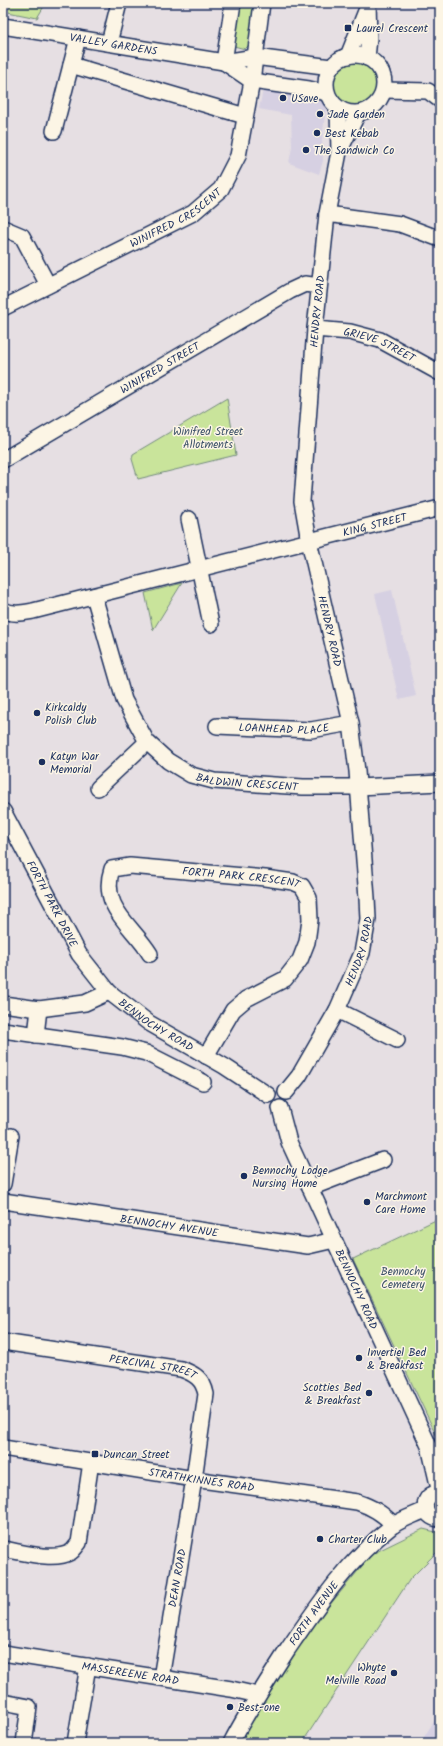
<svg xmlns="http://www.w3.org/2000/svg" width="443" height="1746" viewBox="0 0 443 1746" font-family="Kalam,sans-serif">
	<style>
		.built { fill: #d6d0e2 }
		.green { fill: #c9e49b; stroke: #728a7c }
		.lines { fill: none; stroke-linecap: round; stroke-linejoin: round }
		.minor-casing { stroke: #1b2f5e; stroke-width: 18 }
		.minor { stroke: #fcf5e5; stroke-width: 15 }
		.poi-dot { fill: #1b2f5e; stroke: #fcf5e5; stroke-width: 1.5 }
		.labels { text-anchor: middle; stroke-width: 3; stroke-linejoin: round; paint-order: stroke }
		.poi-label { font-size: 11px; fill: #1b2f5e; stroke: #fcf5e5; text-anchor: start }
		.street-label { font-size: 11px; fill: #1b2f5e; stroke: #fcf5e5 }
		.park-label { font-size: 11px; fill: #3e536a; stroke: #fcf5e5 }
	</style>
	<rect width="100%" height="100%" fill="#e6dfe3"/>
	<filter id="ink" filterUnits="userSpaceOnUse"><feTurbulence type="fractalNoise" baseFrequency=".025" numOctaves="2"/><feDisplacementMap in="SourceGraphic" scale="8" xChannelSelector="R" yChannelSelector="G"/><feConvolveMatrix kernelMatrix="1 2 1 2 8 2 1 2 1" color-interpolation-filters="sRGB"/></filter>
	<g filter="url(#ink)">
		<g class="built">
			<path d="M263,90L319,99L326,108L322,139L323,161L319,174L289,163L292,147L291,115L259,109Z"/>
			<path d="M392,590L416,696L399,700L375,594Z"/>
			<path d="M440,1712V1743H420Z"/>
		</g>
		<g class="green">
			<path d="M3,3H46L37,18L3,11Z"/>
			<path d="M239,3H256L249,45L245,49L234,46Z"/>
			<circle cx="355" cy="85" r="22"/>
			<path d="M227,398L236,455L138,479L132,459L133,454Z"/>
			<path d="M182,583L153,630L145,593Z"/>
			<path d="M440,1218V1443L353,1259Z"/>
			<path d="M423,1529L440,1533V1549L410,1579L302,1743H239L244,1729L309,1630L372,1554Z"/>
		</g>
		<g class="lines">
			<defs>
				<g id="minor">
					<path id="s1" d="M3,26L224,62L255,57L331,67"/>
					<path d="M109,43L119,3"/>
					<circle cx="355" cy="84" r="29"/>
					<path d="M348,56L366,11"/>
					<path d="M367,58L369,38L368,3"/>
					<path d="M224,62L252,81L309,89L327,93"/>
					<path d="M224,62L233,3"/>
					<path d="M71,65L245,116"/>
					<path d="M384,90L428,91L440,100"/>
					<path d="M54,131L78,38"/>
					<path d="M340,150L358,113"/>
					<path d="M327,214L400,224L440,239"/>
					<path d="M3,228L22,236L48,285"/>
					<path id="s2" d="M3,308L193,213L221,189L238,156L252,81L262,3"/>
					<path id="s3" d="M315,329L350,332L380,340L440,373"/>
					<path id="s4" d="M3,460L290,291L305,284L319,286"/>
					<path d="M189,519L211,624"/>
					<path id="s5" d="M94,596L124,700L147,742L168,761L191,775L214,781L303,787H358L440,783"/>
					<path id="s6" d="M3,610C13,615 22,613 33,611L440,508"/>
					<path id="s7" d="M217,726L311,730L351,723"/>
					<path d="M98,788L147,742"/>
					<path id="s8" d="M3,811L79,954L109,992L149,1023L224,1066L268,1095"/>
					<path id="s9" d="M150,954C133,926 99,907 112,869L130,866L265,878L293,882L302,886L309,898L310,920L307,942L300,960L285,979L246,999L233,1010L206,1056"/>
					<path d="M3,1004L39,1009L85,1003L109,992"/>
					<path d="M337,1010L397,1040"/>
					<path d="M3,1030L122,1047L146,1053L203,1082"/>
					<path d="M36,1035L39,1009"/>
					<path id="s10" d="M286,1092L299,1076L337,1010L362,953L368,919L367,898L357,771L351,723L309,541L302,501L315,329L327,214L339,152L338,108"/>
					<path id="s11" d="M280,1108L289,1142L429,1446L440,1493"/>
					<path d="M3,1184L11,1136"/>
					<path d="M310,1188L383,1160"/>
					<path id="s12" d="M3,1201L308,1246L334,1240"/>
					<path id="s13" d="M3,1342L181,1369C195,1374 203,1379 206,1394L194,1479L161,1678"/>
					<path id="s14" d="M3,1448L194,1479L357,1502C372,1507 382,1513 394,1525"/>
					<path d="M440,1493C420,1492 421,1519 440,1519"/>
					<path d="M3,1549C22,1552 54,1562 71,1552C74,1550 76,1546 79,1543L91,1462"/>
					<path id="s15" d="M3,1653L231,1689L258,1695"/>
					<path d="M3,1702L29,1707L24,1743"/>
					<path d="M75,1743L88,1666"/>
					<path id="s16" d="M231,1743C248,1710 268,1680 288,1649C318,1605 349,1559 392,1526C402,1519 415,1515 425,1510"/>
				</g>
			</defs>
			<use href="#minor" class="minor-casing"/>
			<use href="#minor" class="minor"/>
		</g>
	</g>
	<g class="poi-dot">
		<rect x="344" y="24" width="8" height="8" rx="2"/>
		<circle cx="283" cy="98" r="4"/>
		<circle cx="320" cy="114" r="4"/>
		<circle cx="317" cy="133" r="4"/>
		<circle cx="306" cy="150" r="4"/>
		<circle cx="37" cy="713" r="4"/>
		<circle cx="42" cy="762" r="4"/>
		<circle cx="244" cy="1176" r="4"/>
		<circle cx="367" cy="1202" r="4"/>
		<circle cx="359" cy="1358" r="4"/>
		<circle cx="369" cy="1393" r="4"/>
		<rect x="91" y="1450" width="8" height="8" rx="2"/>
		<circle cx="320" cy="1539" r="4"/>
		<circle cx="394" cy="1673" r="4"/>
		<circle cx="230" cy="1707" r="4"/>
	</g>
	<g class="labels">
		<g class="poi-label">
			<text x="356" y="32">Laurel Crescent</text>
			<text x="291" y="102">USave</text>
			<text x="328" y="118">Jade Garden</text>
			<text x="325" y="137">Best Kebab</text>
			<text x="314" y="154">The Sandwich Co</text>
			<text x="45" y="711">Kirkcaldy<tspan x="45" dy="13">Polish Club</tspan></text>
			<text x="50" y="760">Katyn War<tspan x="50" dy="13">Memorial</tspan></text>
			<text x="252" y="1174">Bennochy Lodge<tspan x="252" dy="13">Nursing Home</tspan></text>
			<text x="375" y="1200">Marchmont<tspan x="375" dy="13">Care Home</tspan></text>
			<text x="367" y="1356">Invertiel Bed<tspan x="367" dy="13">&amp; Breakfast</tspan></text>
			<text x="361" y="1391" text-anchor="end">Scotties Bed<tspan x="361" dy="13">&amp; Breakfast</tspan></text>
			<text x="103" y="1458">Duncan Street</text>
			<text x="328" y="1543">Charter Club</text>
			<text x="386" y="1671" text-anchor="end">Whyte<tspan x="386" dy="13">Melville Road</tspan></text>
			<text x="238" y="1711">Best-one</text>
		</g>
		<g class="street-label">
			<text dy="4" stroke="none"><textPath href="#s1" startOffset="112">VALLEY GARDENS</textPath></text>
			<text dy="4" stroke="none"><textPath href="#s2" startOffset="195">WINIFRED CRESCENT</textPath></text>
			<text dy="4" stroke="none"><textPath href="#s10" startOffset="808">HENDRY ROAD</textPath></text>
			<text dy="4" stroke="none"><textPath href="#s3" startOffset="67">GRIEVE STREET</textPath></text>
			<text dy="4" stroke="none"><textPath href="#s4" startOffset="182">WINIFRED STREET</textPath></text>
			<text dy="4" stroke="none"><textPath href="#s6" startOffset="383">KING STREET</textPath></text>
			<text transform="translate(330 631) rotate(77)" y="4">HENDRY ROAD</text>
			<text dy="4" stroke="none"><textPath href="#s7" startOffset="67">LOANHEAD PLACE</textPath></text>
			<text dy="4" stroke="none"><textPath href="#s5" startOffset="268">BALDWIN CRESCENT</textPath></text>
			<text dy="4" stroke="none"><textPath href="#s9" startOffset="228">FORTH PARK CRESCENT</textPath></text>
			<text dy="4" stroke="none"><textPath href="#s8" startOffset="105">FORTH PARK DRIVE</textPath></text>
			<text dy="4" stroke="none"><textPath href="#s10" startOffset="160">HENDRY ROAD</textPath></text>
			<text dy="4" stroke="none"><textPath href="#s8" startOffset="268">BENNOCHY ROAD</textPath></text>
			<text dy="4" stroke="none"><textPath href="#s12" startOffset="168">BENNOCHY AVENUE</textPath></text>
			<text dy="4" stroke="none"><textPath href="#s11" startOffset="197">BENNOCHY ROAD</textPath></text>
			<text dy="4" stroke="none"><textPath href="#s13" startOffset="152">PERCIVAL STREET</textPath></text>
			<text dy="4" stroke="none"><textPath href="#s14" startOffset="201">STRATHKINNES ROAD</textPath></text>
			<text transform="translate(177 1578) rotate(-80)" y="4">DEAN ROAD</text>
			<text dy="4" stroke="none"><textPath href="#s16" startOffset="154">FORTH AVENUE</textPath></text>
			<text dy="4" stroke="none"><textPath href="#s15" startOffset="129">MASSEREENE ROAD</textPath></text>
		</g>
		<g class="park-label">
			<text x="208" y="435">Winifred Street<tspan x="208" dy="13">Allotments</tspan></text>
			<text x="403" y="1275">Bennochy<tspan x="403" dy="13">Cemetery</tspan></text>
		</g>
	</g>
	<rect width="443" height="1746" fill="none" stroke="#fcf5e5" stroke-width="16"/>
	<rect x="8" y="8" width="427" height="1730" fill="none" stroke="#1b2f5e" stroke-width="1.5" filter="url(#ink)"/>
</svg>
